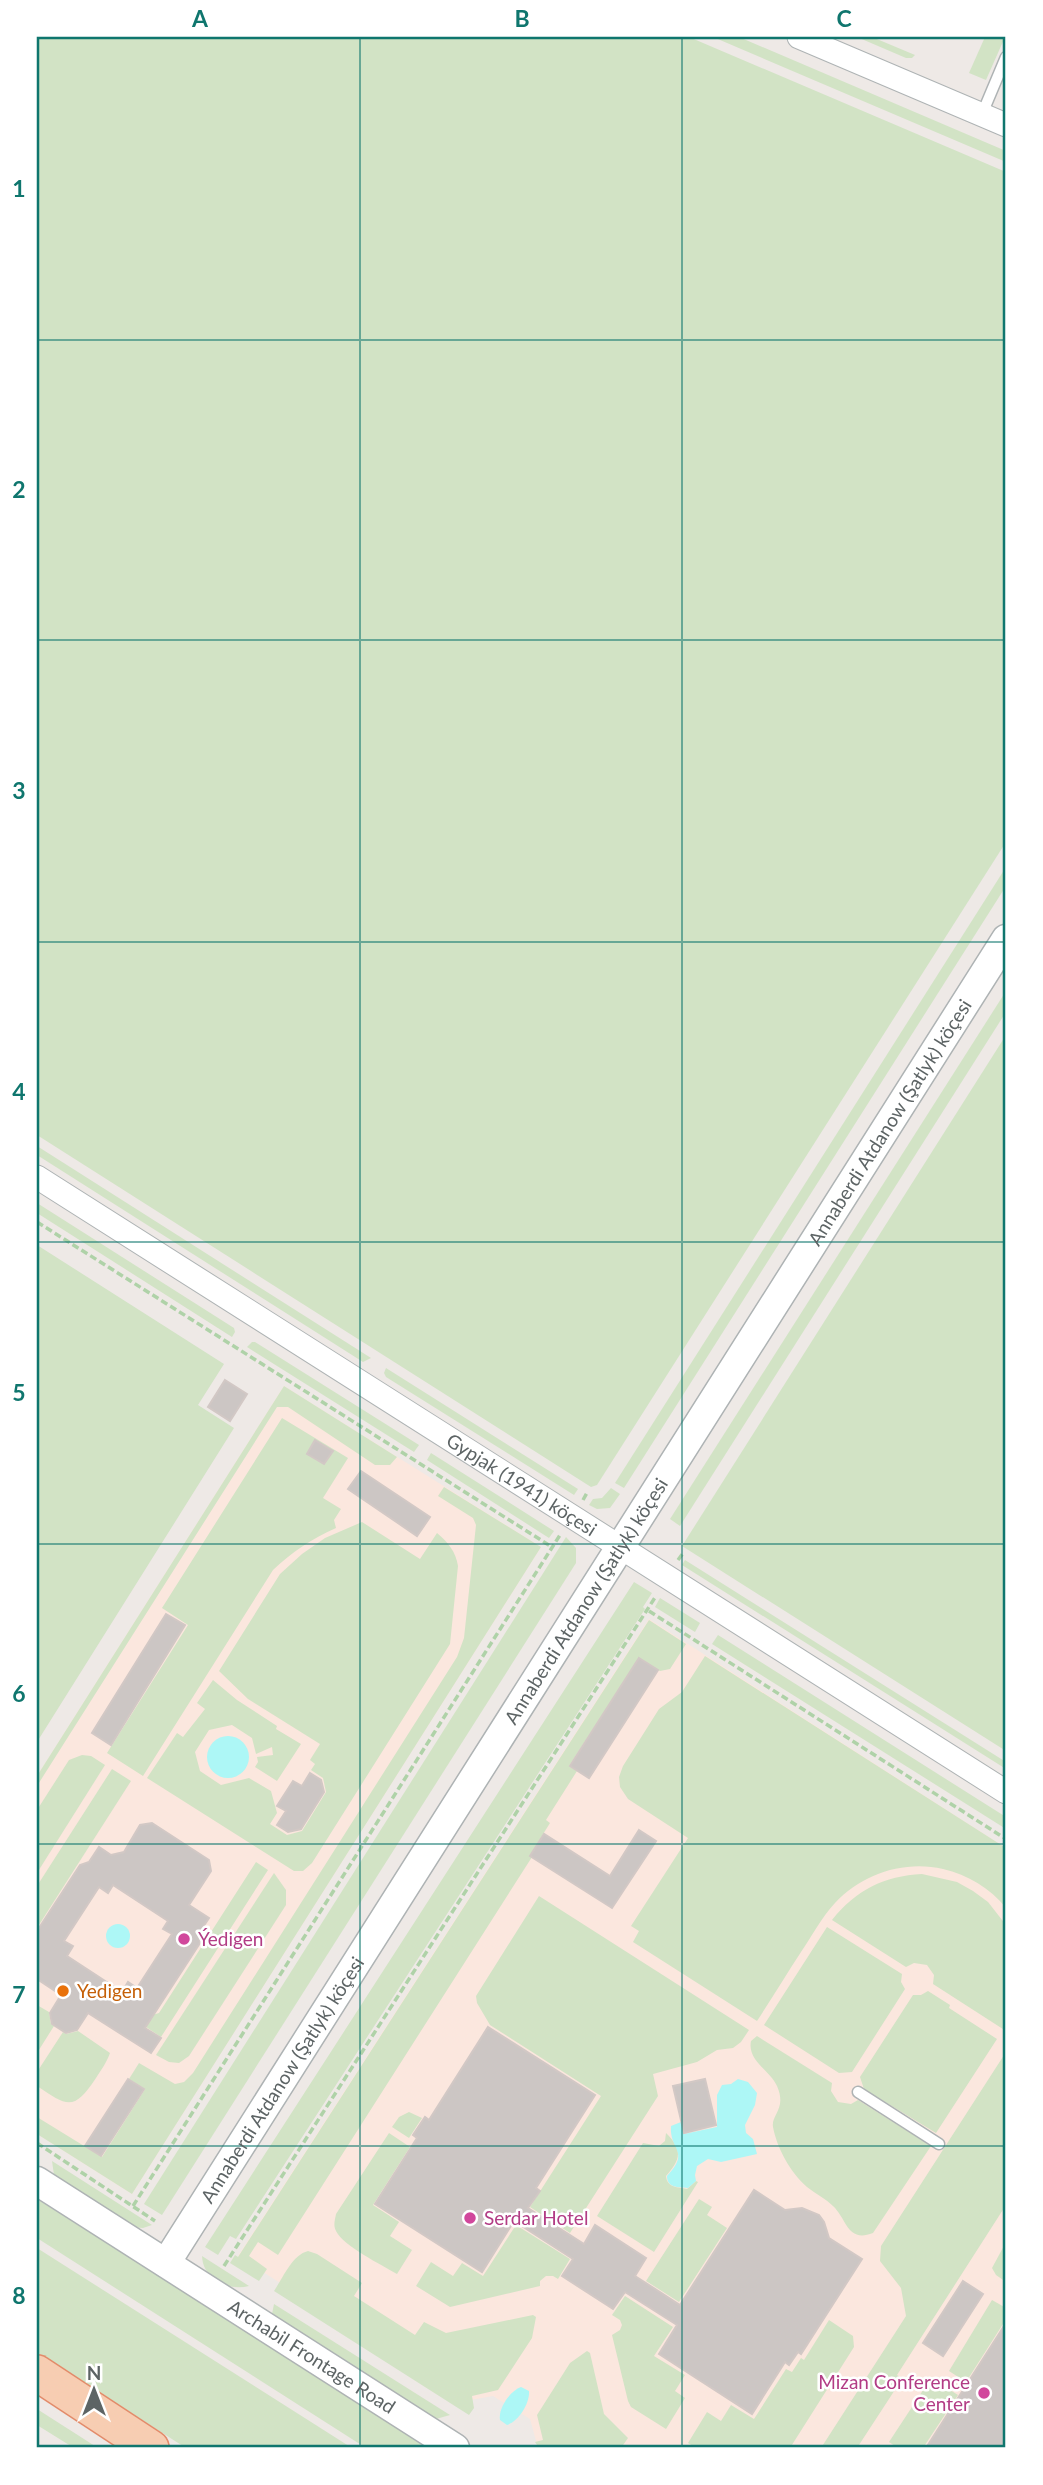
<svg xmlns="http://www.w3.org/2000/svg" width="1043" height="2485" viewBox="0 0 1043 2485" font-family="Lato,sans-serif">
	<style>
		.commercial { fill: #fbe7de }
		.green { fill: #d2e3c5 }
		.water { fill: #adf7f6 }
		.building { fill: #ccc6c4; stroke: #d2c8c5; stroke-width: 2; fill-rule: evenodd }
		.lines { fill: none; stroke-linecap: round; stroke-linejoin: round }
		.service-casing { stroke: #aeb3b4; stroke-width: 13 }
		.minor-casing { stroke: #aeb3b4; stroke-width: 25 }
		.tertiary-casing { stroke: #aeb3b4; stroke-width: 31 }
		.primary-casing { stroke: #e38b6a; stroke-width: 38 }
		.path { stroke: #afd2a8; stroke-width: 3.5; stroke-dasharray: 7 3.5; stroke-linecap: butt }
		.service { stroke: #fff; stroke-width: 10 }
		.minor { stroke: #fff; stroke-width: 23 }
		.tertiary { stroke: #fff; stroke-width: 28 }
		.primary { stroke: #f7cdb2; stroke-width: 35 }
		.grid { fill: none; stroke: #0f766e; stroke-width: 2; stroke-opacity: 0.55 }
		.hotel-dot { fill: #d1479c; stroke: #fff; stroke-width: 2.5 }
		.food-dot { fill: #e8710a; stroke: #fff; stroke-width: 2.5 }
		.labels { text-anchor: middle; stroke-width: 5; stroke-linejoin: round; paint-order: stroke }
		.street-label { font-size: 19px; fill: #5d6465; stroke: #fff }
		.hotel-label { font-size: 19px; fill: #b23c85; stroke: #fff; text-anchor: start }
		.food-label { font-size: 19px; fill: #c56008; stroke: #fff; text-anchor: start }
		.neatline { fill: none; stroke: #0f766e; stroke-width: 2.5 }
		.grid-label { font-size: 23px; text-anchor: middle; font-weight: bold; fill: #0f766e }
	</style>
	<rect width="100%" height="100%" fill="#eee9e6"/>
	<g class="commercial">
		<path d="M284,1386L541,1547L132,2194L37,2134V1776Z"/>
		<path d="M649,1619L1006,1848V2448H538L530,2419L493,2396L465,2401L238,2256Z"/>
	</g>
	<g class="green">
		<path d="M37,37H689L1006,172V842L597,1485L591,1487L37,1135Z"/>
		<path d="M713,37H739L1006,151V162Z"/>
		<path d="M857,37H872L915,55L912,58H906Z"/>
		<path d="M985,37H1005L986,80L969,73Z"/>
		<path d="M1006,867V886L624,1488L615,1483Z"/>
		<path d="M1006,991V1012L680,1526L670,1519Z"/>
		<path d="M1006,1035V1751L682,1546Z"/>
		<path d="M37,1146L371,1358L363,1362L37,1155Z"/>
		<path d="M37,1203L234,1328L235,1332L232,1337L37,1213Z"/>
		<path d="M37,1245L224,1364L198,1405L234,1428L37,1742Z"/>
		<path d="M252,1342H255L419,1445L414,1452L247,1347Z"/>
		<path d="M386,1368L578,1489L574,1495L386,1377L384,1373Z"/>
		<path d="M284,1386L397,1457L390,1465H375L288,1407H277L37,1786V1776Z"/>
		<path d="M282,1418L348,1458L323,1498L341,1509L334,1520L336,1528C311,1539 292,1552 273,1570L143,1776L107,1753L188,1625L162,1608Z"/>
		<path d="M431,1453L554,1531L549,1538L427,1460Z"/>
		<path d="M444,1487L541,1547L132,2194L37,2134V2117L102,2157L145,2089L129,2079L139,2063L175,2084L184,2082L193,2073L457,1657L464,1638L476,1525L473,1518L438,1496Z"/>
		<path d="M611,1488L620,1494L610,1508L597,1509L589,1505L593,1499L602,1498Z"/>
		<path d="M362,1522L420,1559L437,1533C448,1542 456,1552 458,1566L450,1644L312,1863L303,1871H294L147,1778L177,1733L183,1737L205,1709L197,1703L213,1680L237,1700L277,1726L276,1729L301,1744L277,1781L255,1767L258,1762L257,1757L273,1755L272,1747L256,1754L252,1738L232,1725L209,1730L195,1752L200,1771L221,1785L249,1778L271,1791L277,1813L270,1824L287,1835L302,1831L326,1792L323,1778L311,1770L315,1764L310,1760L320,1744L248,1699L219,1671L280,1574L302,1554L325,1538Z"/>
		<path d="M566,1537L576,1548V1563L162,2215L144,2204Z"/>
		<path d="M685,1560L1006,1762V1769L682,1565Z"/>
		<path d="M634,1582L652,1593L643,1607L645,1609L236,2239L230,2236L218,2255L205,2247Z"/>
		<path d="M660,1598L700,1623L695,1632L655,1607Z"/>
		<path d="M649,1620L686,1644L670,1669L660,1671L639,1658L569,1766L577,1771L546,1820L550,1823L530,1855L532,1857L278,2255L258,2242L249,2256L267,2269L259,2281L230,2263L235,2255L238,2257Z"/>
		<path d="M718,1635L1006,1817V1829L712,1644Z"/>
		<path d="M705,1656L1006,1848V1908C990,1888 968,1875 943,1869C904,1860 862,1874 835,1903C821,1918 812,1936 801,1952C786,1975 772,1998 757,2021L633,1942L639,1931L631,1926L688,1838L628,1799L620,1787L619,1777L623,1766L659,1709L682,1692Z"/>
		<path d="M82,1755L91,1756L105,1765L37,1873V1810L69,1760Z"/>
		<path d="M112,1769L131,1781L37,1928V1886Z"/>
		<path d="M256,1862L268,1870L161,2037L143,2025L149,2016L159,2013Z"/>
		<path d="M274,1873L286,1890V1905L189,2056L179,2063L169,2062L156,2055Z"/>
		<path d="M922,1874L957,1882L973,1891L988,1902L1006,1925V2031L933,1984L934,1975L927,1965L914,1963L906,1967L832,1920C856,1890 884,1876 922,1874Z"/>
		<path d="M539,1896L749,2030L741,2042L733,2048L717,2050L697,2062L653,2074L658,2096L570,2233L530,2207L601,2096L490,2025L477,2003L476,1996Z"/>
		<path d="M827,1927L902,1974L901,1982L905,1989L852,2072L839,2073L764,2025Z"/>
		<path d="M928,1991L950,2005L949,2008L997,2039L936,2133L864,2089L860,2077L913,1995H921Z"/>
		<path d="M37,2005L49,2012L51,2024L54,2026L37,2053Z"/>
		<path d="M78,2031L110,2053C107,2062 101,2070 96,2078C74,2111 68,2107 37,2086V2072L63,2032L66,2034Z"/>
		<path d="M757,2036L832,2083L831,2091L838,2102L851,2104L858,2100L931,2146L873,2233C847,2243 847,2219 833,2206C826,2199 816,2194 807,2187C790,2172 777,2148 773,2127C771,2114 787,2109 777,2086C770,2070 747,2061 751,2041Z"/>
		<path d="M1006,2052V2205L897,2375L902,2379L857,2448H821L906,2316L901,2288L880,2261L881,2246Z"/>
		<path d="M409,2112L422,2118L409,2138L392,2127L399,2117Z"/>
		<path d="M389,2133L410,2147L373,2205L399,2222L390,2236L412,2250L397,2274C382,2265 343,2246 336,2231C333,2225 335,2220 336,2214Z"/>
		<path d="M666,2133C683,2150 681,2159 666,2176C667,2188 678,2187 687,2189L696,2181L698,2182L654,2252L597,2216L643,2143L659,2146L665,2141Z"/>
		<path d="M52,2161L152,2225L143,2228L130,2227L54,2175Z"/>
		<path d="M37,2199L430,2448H366L37,2238Z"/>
		<path d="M699,2199L712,2207L707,2215L727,2228L679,2302L646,2281Z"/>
		<path d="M516,2225L570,2259L558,2279L553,2276H546L540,2281V2286L450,2307L416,2286L431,2262L453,2276L462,2263L483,2276Z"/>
		<path d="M1006,2242V2282L996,2275L992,2268Z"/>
		<path d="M37,2248L352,2448H186L37,2353Z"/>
		<path d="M308,2251L317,2254L362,2283L354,2296L415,2335L424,2322L446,2333L533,2315L536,2317L532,2338L498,2390L472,2396L474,2408L469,2415L274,2291C283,2278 292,2255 308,2251Z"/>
		<path d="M202,2256L249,2286C229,2291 203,2280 202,2256Z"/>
		<path d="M625,2296L673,2327L654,2356L685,2375L675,2391L685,2398L666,2429L631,2407L628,2401L612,2335L620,2330L622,2325L620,2320L612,2315Z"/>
		<path d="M992,2300L1006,2308V2326L1003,2324L966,2382L949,2371Z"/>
		<path d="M274,2304L450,2415L436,2419L272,2314Z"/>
		<path d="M829,2320L853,2336L854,2347L790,2448H696L688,2443L707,2412L721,2421L731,2405L754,2419L786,2369L792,2372L801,2358L804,2360Z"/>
		<path d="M587,2351L590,2353L604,2414L628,2438L621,2448H539L535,2442L543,2440L537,2415L570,2363Z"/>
		<path d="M931,2378L958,2395L923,2448H898L889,2442Z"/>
		<path d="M37,2409L98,2448H74L37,2425Z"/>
	</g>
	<g class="water">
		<circle cx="228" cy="1757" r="21"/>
		<circle cx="118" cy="1936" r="12"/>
		<path d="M738,2079L748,2082L757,2093L755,2105L745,2125L746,2133L753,2139L757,2154L721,2162L708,2159L697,2166L695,2175L696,2181L688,2188C678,2187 667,2188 667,2176C691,2151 669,2150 671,2126L681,2122L684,2134L717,2127V2095L722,2085L731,2084Z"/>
		<path d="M521,2387L529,2391C530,2403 519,2421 507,2425L500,2420C498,2408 510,2391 521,2387Z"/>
	</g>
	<g class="building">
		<path d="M225,1380L247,1394L230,1421L208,1407Z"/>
		<path d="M315,1440L333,1451L324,1464L307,1454Z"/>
		<path d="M361,1471L430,1517L417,1536L348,1489Z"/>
		<path d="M166,1614L185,1625L111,1745L92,1733Z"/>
		<path d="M639,1658L658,1670L589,1778L570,1766Z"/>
		<path d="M310,1773L321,1780L324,1792L301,1829L288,1832L277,1825L286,1811L277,1806L293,1781L302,1786Z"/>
		<path d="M152,1823L209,1860L211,1871L189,1905L209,1918L199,1933L200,1943L145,2028L161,2038L151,2053L88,2013L77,2030L66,2033L52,2024L50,2013L61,1995L37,1979V1931L80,1865L89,1862L99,1847L111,1855L124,1852L140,1825ZM113,1885L168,1921L163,1929L172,1934L137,1988L128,1982L122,1992L67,1956L73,1946L64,1941L99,1887L108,1893Z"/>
		<path d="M639,1830L656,1841L612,1908L530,1856L544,1834L610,1876Z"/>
		<path d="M488,2027L595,2095L536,2188L540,2191L528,2208L584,2244L595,2225L646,2258L635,2276L680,2305L754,2190L785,2210L802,2208L819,2215L824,2222L829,2238L862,2259L801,2354L798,2352L789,2365L785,2362L752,2414L659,2354L677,2325L625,2292L613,2309L562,2276L573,2259L514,2221L482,2272L375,2204L417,2138L413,2135L425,2117L429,2120Z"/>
		<path d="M128,2079L144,2089L101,2156L85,2146Z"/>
		<path d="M705,2079L716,2125L684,2133L673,2086Z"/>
		<path d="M963,2281L983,2294L943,2356L923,2343Z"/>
		<path d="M1006,2323V2448H926Z"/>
	</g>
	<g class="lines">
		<defs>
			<g id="service">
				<path d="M982,114L1006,57"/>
				<path d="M858,2092L939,2144"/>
			</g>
			<g id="minor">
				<path d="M799,37L1006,125"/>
				<path id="s1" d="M37,1177L1006,1792"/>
			</g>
			<g id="tertiary">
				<path id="s2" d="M37,2181L455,2448"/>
				<path id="s3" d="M166,2263L1006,939"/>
			</g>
			<path id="primary" d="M37,2373L151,2448"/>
		</defs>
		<use href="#service" class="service-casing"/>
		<use href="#minor" class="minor-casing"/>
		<use href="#tertiary" class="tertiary-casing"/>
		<use href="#primary" class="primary-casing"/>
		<g class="path">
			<path d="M37,1222L552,1547"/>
			<path d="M583,1500L588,1491"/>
			<path d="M678,1560L684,1552"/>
			<path d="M649,1611L1006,1839"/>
			<path d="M37,2143L155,2221"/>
			<path d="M133,2206L560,1535"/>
			<path d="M224,2266L656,1596"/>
		</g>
		<use href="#service" class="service"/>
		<use href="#minor" class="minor"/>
		<use href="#tertiary" class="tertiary"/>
		<use href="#primary" class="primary"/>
	</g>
	<path class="grid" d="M360,37V2448M682,37V2448M37,340H1006M37,640H1006M37,942H1006M37,1242H1006M37,1544H1006M37,1844H1006M37,2146H1006"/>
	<g class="hotel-dot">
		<circle cx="184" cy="1939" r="7"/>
		<circle cx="470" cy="2218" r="7"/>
		<circle cx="984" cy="2393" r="7"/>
	</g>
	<circle class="food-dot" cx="63" cy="1991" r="7"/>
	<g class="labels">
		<g class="street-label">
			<text dy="7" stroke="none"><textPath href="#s3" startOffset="1351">Annaberdi Atdanow (Şatlyk) köçesi</textPath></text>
			<text dy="7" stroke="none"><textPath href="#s1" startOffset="574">Gypjak (1941) köçesi</textPath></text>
			<text dy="7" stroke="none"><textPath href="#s3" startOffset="784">Annaberdi Atdanow (Şatlyk) köçesi</textPath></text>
			<text dy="7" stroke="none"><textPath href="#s3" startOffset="217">Annaberdi Atdanow (Şatlyk) köçesi</textPath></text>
			<text dy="7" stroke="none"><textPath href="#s2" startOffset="326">Archabil Frontage Road</textPath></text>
		</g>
		<g class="hotel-label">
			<text x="198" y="1946">Ýedigen</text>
			<text x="484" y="2225">Serdar Hotel</text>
			<text x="970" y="2389" text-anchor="end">Mizan Conference<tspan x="970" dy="22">Center</tspan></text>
		</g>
		<g class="food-label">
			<text x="77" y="1998">Yedigen</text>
		</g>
	</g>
	<rect width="1043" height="2485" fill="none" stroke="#ffffff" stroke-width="77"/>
	<g transform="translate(94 2390)" stroke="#ffffff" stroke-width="5" paint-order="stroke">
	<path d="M0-5L12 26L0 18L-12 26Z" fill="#5d6465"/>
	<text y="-10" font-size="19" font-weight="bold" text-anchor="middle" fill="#5d6465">N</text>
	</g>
	<rect x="38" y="38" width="966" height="2408" class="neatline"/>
	<g class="grid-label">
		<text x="200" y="27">A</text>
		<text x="522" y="27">B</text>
		<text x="844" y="27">C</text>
		<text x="19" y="197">1</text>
		<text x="19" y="498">2</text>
		<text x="19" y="799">3</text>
		<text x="19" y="1100">4</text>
		<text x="19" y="1401">5</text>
		<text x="19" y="1702">6</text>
		<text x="19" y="2003">7</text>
		<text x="19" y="2304">8</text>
	</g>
</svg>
